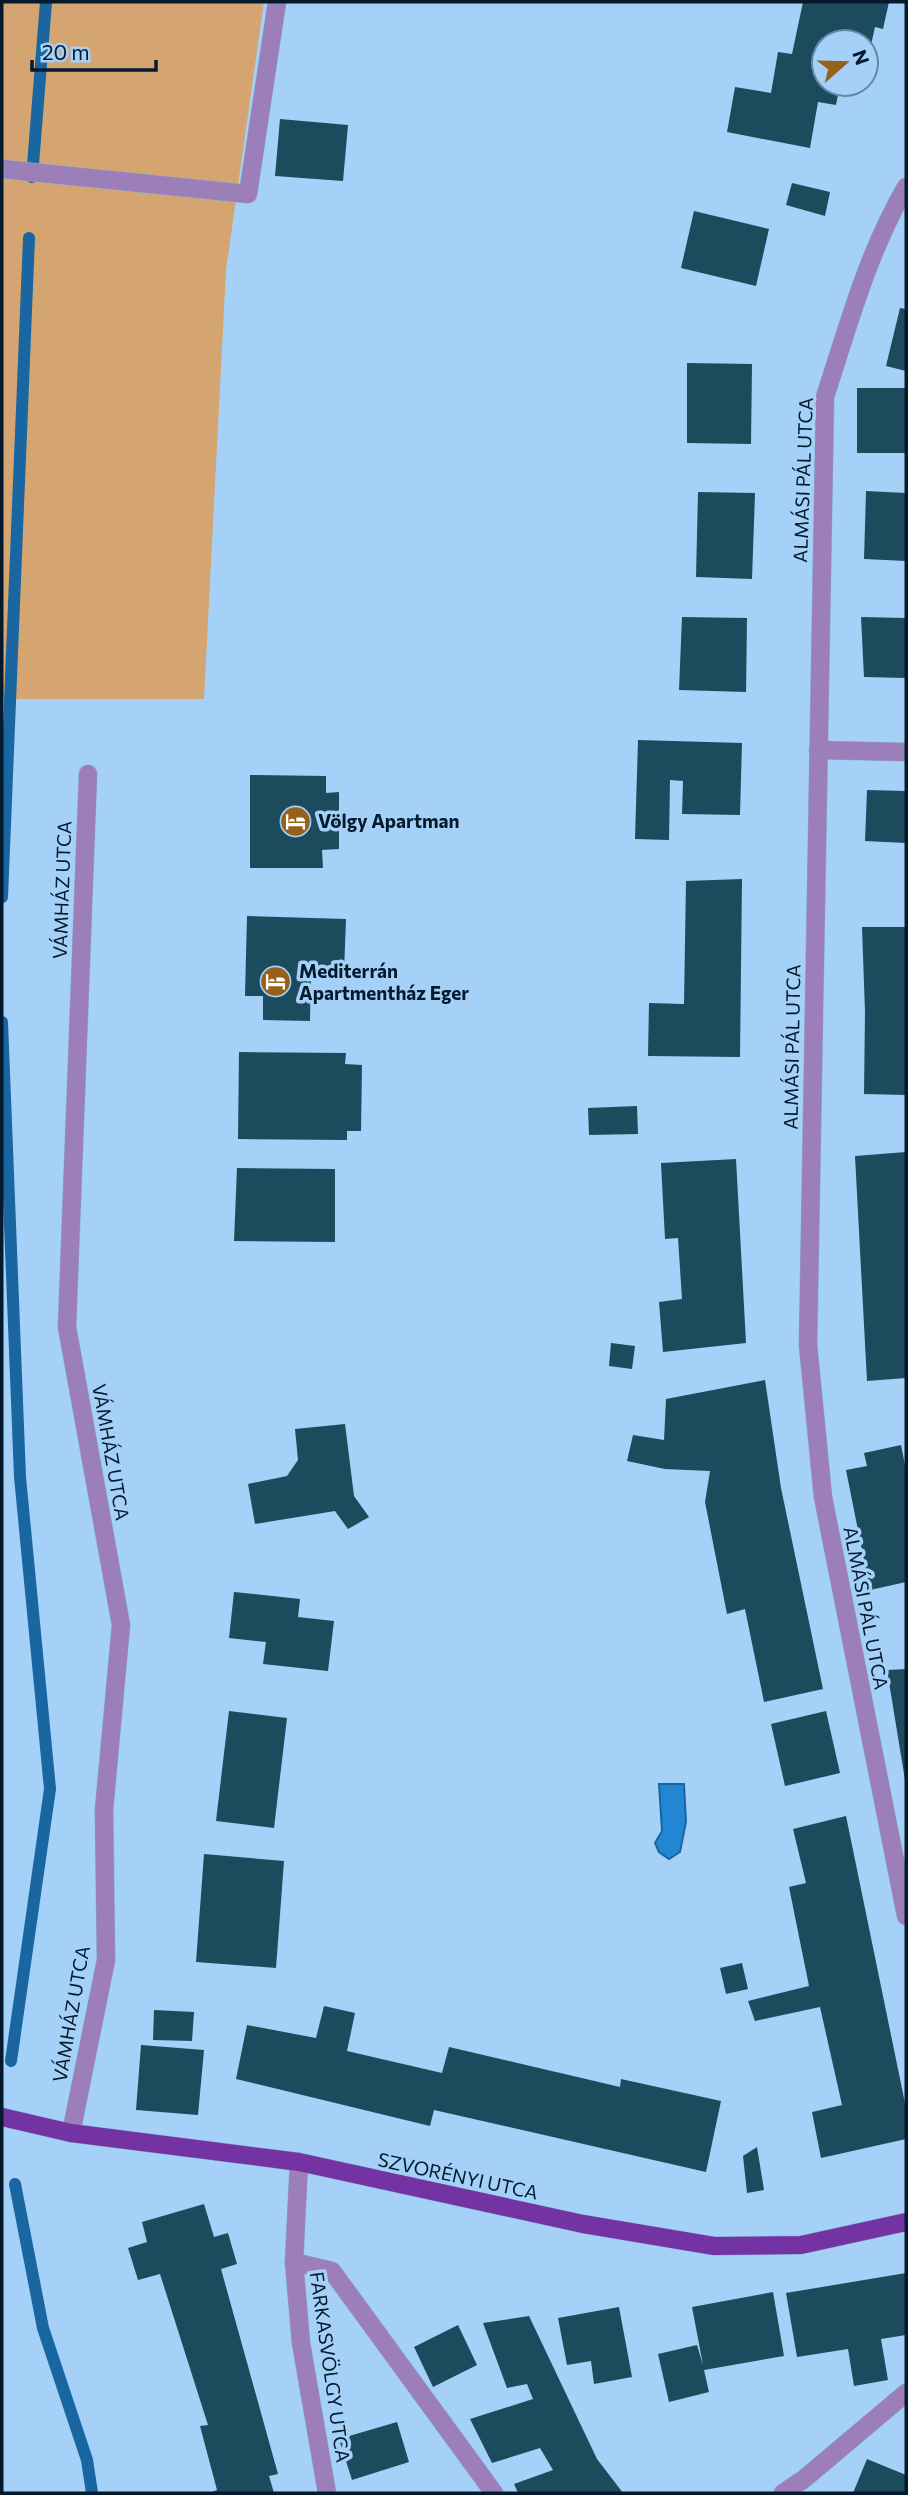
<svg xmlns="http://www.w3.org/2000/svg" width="908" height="2495" viewBox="0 0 908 2495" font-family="Commissioner,sans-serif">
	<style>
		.green { fill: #d5a571 }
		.water { fill: #2286d3; stroke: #1966a1; stroke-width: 2 }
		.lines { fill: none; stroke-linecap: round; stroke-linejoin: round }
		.stream { stroke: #1966a1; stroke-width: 12 }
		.building { fill: #1c4b5d }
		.minor-casing { stroke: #88afd3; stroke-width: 19 }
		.major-casing { stroke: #88afd3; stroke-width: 19 }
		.minor { stroke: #9c7eb9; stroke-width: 18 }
		.major { stroke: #7433a3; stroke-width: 18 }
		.labels { text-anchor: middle; stroke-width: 7; stroke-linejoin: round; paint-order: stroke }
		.street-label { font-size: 19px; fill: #051a2c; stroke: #a5d0f8 }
		.poi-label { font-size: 19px; font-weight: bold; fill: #051a2c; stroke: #a5d0f8; text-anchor: start }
	</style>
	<rect width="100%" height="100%" fill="#a5d0f8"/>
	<path class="green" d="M2,2H264L226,270L204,699H2Z"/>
	<path class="water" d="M659,1784H684L686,1822L680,1852L669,1859L659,1852L655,1843L662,1831Z"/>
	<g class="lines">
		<g class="stream">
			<path d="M32,177L46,2"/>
			<path d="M2,897L29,238"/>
			<path d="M2,1022L20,1477L50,1789L11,2061"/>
			<path d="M15,2184L43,2328L87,2460L92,2493"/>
		</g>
	</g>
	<g class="building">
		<path d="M803,2H889L883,29L875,27L867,63L866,42H824V84H840L836,105L818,102L810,148L727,132L735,87L771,93L778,52L792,54Z"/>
		<path d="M280,119L348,125L343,181L275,176Z"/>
		<path d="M792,183L830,192L825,216L786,205Z"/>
		<path d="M694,211L769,229L756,286L681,268Z"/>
		<path d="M900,308L906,309V371L886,366Z"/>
		<path d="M687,363L752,364L751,444L687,443Z"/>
		<rect x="857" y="388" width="49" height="65"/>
		<path d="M866,491L906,493V561L864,559Z"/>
		<path d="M698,492L755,493L752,579L696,577Z"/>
		<path d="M682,617L747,618L746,692L679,690Z"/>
		<path d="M861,617L906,618V678L864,677Z"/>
		<path d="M638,740L742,743L740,815L682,814L683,781L670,780L669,840L635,839Z"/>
		<path d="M250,775L326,776V793L339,792V849L322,850L323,868H250Z"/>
		<path d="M867,790L906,791V843L865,841Z"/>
		<path d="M742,879L740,1057L648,1056L649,1003L684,1004L686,881Z"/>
		<path d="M247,916L346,919L344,972L311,971L310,1021L263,1020V996H245Z"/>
		<path d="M862,927H906V1095L864,1094L865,1012Z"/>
		<path d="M239,1052L346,1053L345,1064L362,1065L361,1131H347V1140L238,1139Z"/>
		<path d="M637,1106L638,1134L589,1135L588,1108Z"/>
		<path d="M906,1152V1378L867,1381L855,1156Z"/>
		<path d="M736,1159L746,1343L663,1352L659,1302L682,1299L678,1238L665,1239L661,1163Z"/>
		<path d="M237,1168L335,1169V1242L234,1241Z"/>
		<path d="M611,1343L635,1346L632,1369L609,1366Z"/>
		<path d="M765,1380L781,1488L823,1689L764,1702L745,1609L727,1614L705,1502L710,1471L665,1469L627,1461L633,1435L664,1440L666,1399Z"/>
		<path d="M345,1424L354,1496L369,1517L348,1529L335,1511L255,1524L248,1484L287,1476L298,1460L295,1429Z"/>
		<path d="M901,1445L906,1470V1582L870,1590L846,1470L867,1466L864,1453Z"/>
		<path d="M234,1592L300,1599L298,1617L334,1621L328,1671L263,1664L266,1642L229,1638Z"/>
		<path d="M906,1669V1780H905L887,1670Z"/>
		<path d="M229,1711L287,1718L274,1828L216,1821Z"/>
		<path d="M826,1711L840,1773L785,1786L771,1724Z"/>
		<path d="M846,1816L906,2108V2139L821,2158L812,2112L842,2105L820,2007L755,2021L748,2001L809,1986L789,1887L806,1883L793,1829Z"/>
		<path d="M204,1854L284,1861L276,1968L196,1962Z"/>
		<path d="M742,1963L748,1989L726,1994L720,1968Z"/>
		<path d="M324,2006L355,2013L347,2051L442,2073L449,2047L620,2087L621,2079L721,2101L706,2172L434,2110L430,2126L236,2079L247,2025L316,2038Z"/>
		<path d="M154,2010L194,2012L192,2041L153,2040Z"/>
		<path d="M141,2045L204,2050L198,2115L136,2110Z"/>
		<path d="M757,2147L764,2190L747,2193L743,2156Z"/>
		<path d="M204,2204L214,2237L228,2233L237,2264L221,2269L278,2474L269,2476L274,2493H210L217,2490L200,2426L208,2425L160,2274L138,2280L128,2248L147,2242L142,2222Z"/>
		<path d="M906,2273V2335L881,2339L888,2380L854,2386L848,2349L797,2357L786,2293Z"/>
		<path d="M773,2292L784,2356L704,2370L709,2392L669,2402L658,2354L697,2345L703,2365L692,2307Z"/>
		<path d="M619,2307L632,2377L594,2384L591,2361L567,2365L558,2318Z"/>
		<path d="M529,2316L597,2459L623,2493H518L514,2484L553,2470L540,2448L492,2463L470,2419L533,2399L527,2384L507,2388L483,2323Z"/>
		<path d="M458,2325L477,2365L433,2387L414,2347Z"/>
		<path d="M397,2422L409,2462L352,2480L339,2439Z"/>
		<path d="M867,2459L906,2475V2493H853Z"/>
	</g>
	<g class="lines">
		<defs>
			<g id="minor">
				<path d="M2,169L248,194L277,2"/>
				<path d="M906,187C868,252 848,326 825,397L808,1345L823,1497L906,1916"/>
				<path d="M818,750L906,752"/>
				<path d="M71,2133L106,1960L104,1810L121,1625L67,1327L88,774"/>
				<path d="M299,2162L294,2262L301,2343L327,2493"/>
				<path d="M294,2262L332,2271L494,2493"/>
				<path d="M783,2493L804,2479L906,2393"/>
			</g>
			<path id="major" d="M2,2117L71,2133L299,2162L583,2224L714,2246L801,2245L906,2222"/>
		</defs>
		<use href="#minor" class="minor-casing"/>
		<use href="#major" class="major-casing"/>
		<use href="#minor" class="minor"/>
		<use href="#major" class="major"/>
	</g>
	<defs>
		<symbol id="hotel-disc" viewBox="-11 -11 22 22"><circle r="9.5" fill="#98611a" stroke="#a5d0f8"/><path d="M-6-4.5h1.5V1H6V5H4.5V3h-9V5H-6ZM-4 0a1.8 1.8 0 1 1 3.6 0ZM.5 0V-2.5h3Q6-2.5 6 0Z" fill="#fff"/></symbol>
	</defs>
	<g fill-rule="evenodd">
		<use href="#hotel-disc" x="278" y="804" width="35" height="35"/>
		<use href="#hotel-disc" x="258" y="964" width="35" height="35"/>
	</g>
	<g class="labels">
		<g class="street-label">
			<text transform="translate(803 480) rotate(-88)" y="7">ALMÁSI PÁL UTCA</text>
			<text transform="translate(62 890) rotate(-88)" y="7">VÁMHÁZ UTCA</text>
			<text transform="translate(792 1047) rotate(-89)" y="7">ALMÁSI PÁL UTCA</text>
			<text transform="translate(111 1452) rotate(80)" y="7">VÁMHÁZ UTCA</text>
			<text transform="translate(866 1608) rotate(79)" y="7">ALMÁSI PÁL UTCA</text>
			<text transform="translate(71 2014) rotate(-80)" y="7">VÁMHÁZ UTCA</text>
			<text transform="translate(458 2176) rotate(12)" y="7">SZVORÉNYI UTCA</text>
			<text transform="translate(330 2367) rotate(82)" y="7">FARKASVÖLGY UTCA</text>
		</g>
		<g class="poi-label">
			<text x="318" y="828">Völgy Apartman</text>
			<text x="299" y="978">Mediterrán<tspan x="299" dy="22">Apartmentház Eger</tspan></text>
		</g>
	</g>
	<rect width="908" height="2495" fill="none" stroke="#051a2c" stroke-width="7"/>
	<g transform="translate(845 63) rotate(70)"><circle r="33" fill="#a5d0f8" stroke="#6587a6" stroke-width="2"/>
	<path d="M0-5L12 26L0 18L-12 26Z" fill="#98611a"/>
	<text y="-10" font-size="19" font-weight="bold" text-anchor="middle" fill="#051a2c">N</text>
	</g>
	<path d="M32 60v10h124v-10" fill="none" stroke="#051a2c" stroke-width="3.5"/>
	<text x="42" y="60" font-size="21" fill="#051a2c" stroke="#a5d0f8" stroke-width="5" paint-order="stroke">20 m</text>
</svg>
